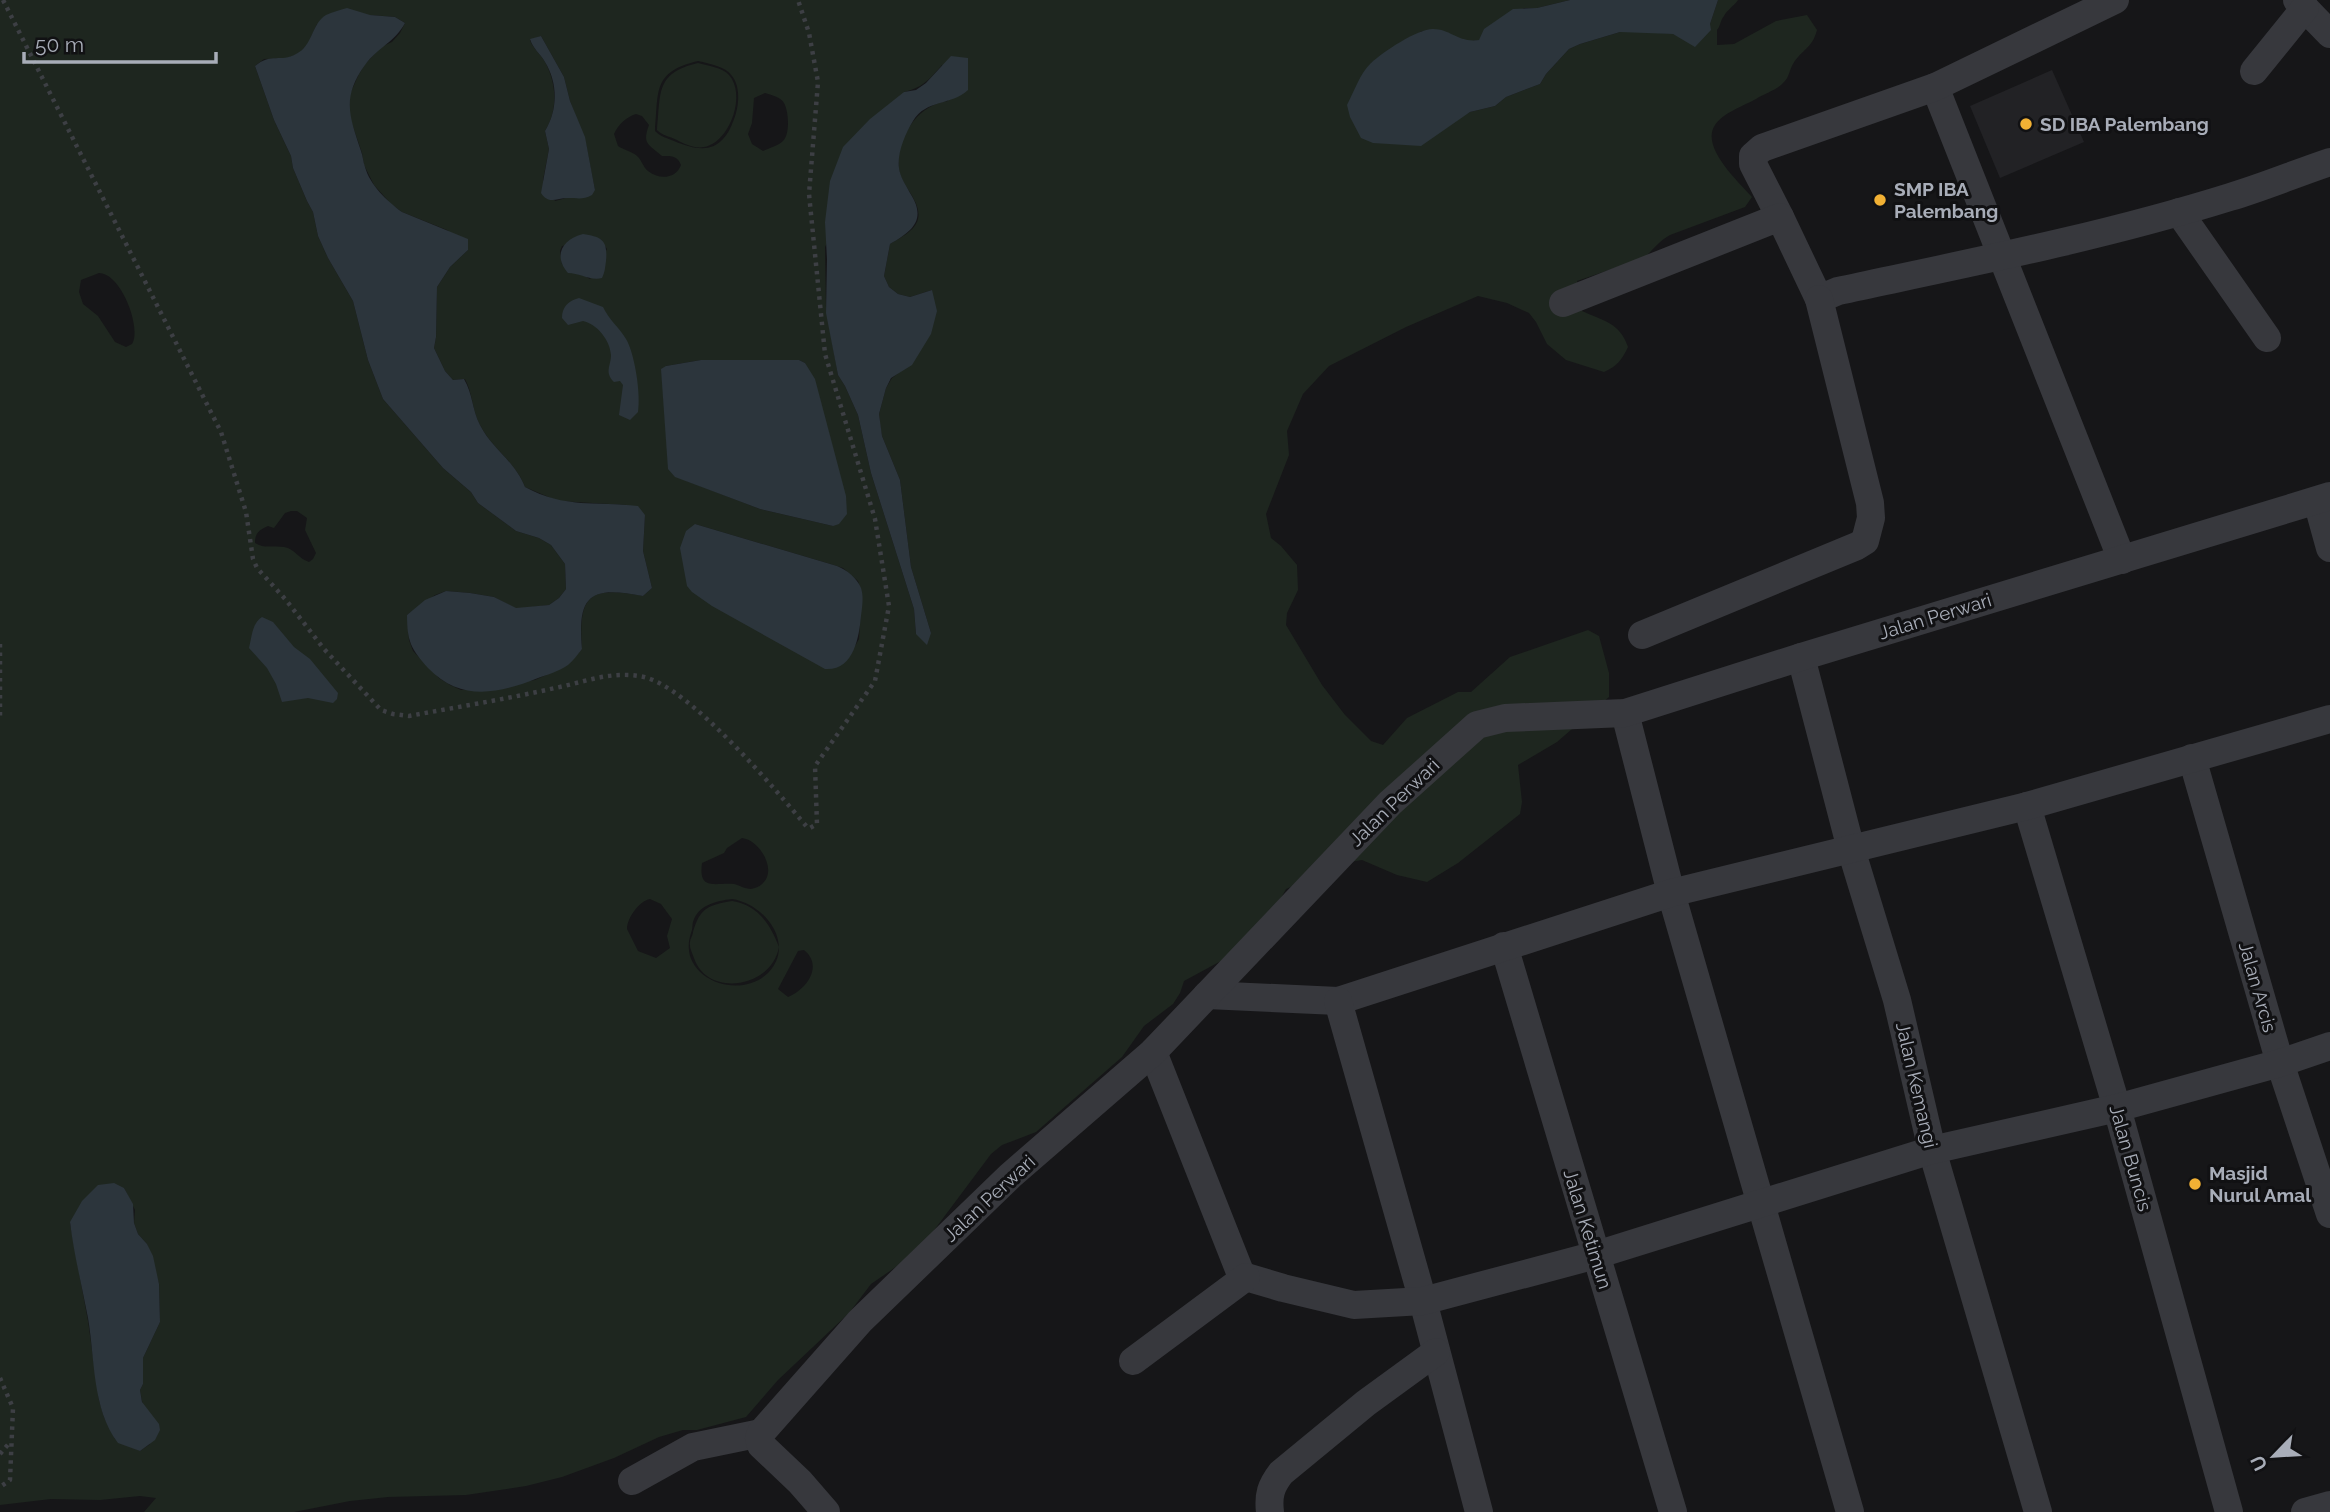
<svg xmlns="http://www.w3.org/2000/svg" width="2330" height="1512" viewBox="0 0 2330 1512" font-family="Raleway,sans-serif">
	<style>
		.built { fill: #222225 }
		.green { fill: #1e261f; fill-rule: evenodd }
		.water { fill: #2c353c }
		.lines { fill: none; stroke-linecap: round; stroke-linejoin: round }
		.path { stroke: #3d3f44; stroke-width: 4.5; stroke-dasharray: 3.5 5; stroke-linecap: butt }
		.minor { stroke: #37383d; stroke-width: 28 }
		.poi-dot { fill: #f2b134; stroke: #111113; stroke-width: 2.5 }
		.labels { text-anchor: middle; stroke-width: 6; stroke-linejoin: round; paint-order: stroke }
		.poi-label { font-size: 19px; font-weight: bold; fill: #a8adb8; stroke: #111113; text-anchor: start }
		.street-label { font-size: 19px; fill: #a8adb8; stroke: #111113 }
	</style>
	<rect width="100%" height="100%" fill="#161618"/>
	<path class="built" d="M2052,70L2084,142L2000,178L1970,106Z"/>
	<g class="green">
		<path d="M0,0H1570L1537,8H1524L1479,40L1467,42L1445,32L1422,31L1371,63L1461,117L1470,112L1495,106L1506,97L1540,84L1546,74L1569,49L1580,44L1620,32L1633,31L1673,34L1685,39L1710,24L1718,0H1738C1734,6 1727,10 1724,16C1720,21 1721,25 1717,30V45L1734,44L1776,21L1807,15L1817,30C1812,49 1802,49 1793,64C1789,71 1789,78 1783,83C1777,90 1764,94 1756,99C1743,106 1723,113 1715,125C1700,147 1739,182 1752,197L1745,207L1670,235C1659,241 1653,250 1644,258L1577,281L1582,311C1604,321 1620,323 1628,347C1622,360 1617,366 1604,372L1566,360L1547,344L1536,322L1529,313L1507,303L1478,296L1406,327L1329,366L1303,394L1287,431L1289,455L1266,514L1271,538L1281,546L1297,565L1298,590L1287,613L1286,625L1322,685L1345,715L1371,741L1383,745L1407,718L1458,692H1471L1510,657L1588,630L1599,636L1609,673V697L1557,742L1518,765L1522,802L1520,814L1458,863L1427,882L1397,875L1362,860L1350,862L1286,889L1268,922L1232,955L1184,981L1180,993L1173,1004L1144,1026L1122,1057L1036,1132L1002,1145L991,1154L929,1237L903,1262L871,1284L849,1313L778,1380L746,1417L697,1430H683L659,1437L614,1458L562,1477L526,1486L466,1495L388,1497L350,1501L294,1512H144L156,1498L140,1496L100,1500L51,1499L0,1505ZM370,15L395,17L405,23L400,33L392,42L381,47L365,64L359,74L349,96L350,118L362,153L364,165L374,185L392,205L402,212L447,230L468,250L450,267L437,287L436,337L434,348L445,371L453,380L465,379C473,394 472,411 480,425C492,449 515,461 525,487L558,501L626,505L645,515L643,551L652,588L643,596C590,586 578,594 582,649L546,675L535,680L461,690L450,685L439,678L413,651L409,640L407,615L435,595L446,591L470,593L494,597L516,609L549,605L559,598L566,589L565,564L551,545L539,538L516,531L478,503L471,492L443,468L383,399L368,360L353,301L328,258L318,236L313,212L307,201L293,168L291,156L274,120L255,66L264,59L287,58L298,54L307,46L317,24ZM541,36L564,77L570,101L586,144L595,190L555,201L543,180L549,149L545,131C558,110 557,84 545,62C541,54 533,49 530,40ZM698,61C710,64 725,66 732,76C740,86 739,102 736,113C725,150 707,155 674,141C667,138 661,137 655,131C659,91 652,72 698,61ZM942,65L948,101C918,104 895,139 899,169C901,186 922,201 918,219C915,231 900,238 890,244L884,276L889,287L898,294L910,297L932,290L901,371L892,378L886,388L879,414L880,425L882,436L900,480L911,567L931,633L916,634L914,609L871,473L858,415L845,386L838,375L826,307L825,247L904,92C922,88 930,79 942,65ZM765,93C771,95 781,97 784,103C789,112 790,134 783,141C778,146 769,148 763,151L752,144L748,134L752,123L754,98ZM636,114L642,116L649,125C642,144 648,144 662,156C671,156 677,155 681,165C676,179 659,180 648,171C643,167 642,161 638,157C634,152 624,150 618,146L614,134C618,125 626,117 636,114ZM600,239L607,249L590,279L562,264L560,251L562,246ZM99,273C121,273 142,328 132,344L126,347L115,342L98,316L83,304L79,292L81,280ZM701,360H799L805,363L833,526L760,509L687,481L666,366ZM291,511H297L307,518L305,530L316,553L313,559L309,562C299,559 295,549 284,547C274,545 264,549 255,543C255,533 259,530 268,526L274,528L285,513ZM695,524L837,566L843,568L858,581L862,593L859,639L847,660ZM742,838C760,840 778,871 762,884C759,887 755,888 751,889C745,889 739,885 734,884C716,882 698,892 702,863L724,853L727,848ZM650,899L661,904L672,919L667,936L670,948L656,958L638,951L627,929C627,918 639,901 650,899ZM732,899C765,904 796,944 768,973C738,1002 676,977 691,933C693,929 692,925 693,922C698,905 716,901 732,899ZM804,950C824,966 806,990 788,997L778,989L798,951ZM124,1188L135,1210L134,1223L138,1234L147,1244L159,1284L160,1322L143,1358V1384L140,1390L150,1444L140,1451L115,1439L104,1417L99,1400L88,1321L70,1223Z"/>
		<path d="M698,63C708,66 722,67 729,75C746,94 731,138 708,146C697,150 686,145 677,140C669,136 663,136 657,130C661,93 655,73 698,63Z"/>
		<path d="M732,901C758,905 770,924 779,947C772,988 707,998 694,958C692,953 689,947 690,942C690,939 693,935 693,932C700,908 708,905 732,901Z"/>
	</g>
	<g class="water">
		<path d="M1570,0H1718L1710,24L1711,30L1695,47L1673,34L1620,32L1580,44L1569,49L1546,74L1540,84L1506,97L1495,106L1470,112L1421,146L1373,143L1361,138L1350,117L1347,105C1354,92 1360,73 1371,63C1383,52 1417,29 1433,29C1451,29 1458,43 1479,40L1484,29L1513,9L1537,8Z"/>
		<path d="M347,8L370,15L395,17L405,23C395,42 377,48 365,65C341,98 350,117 361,151C363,156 363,162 365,167C370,185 387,201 402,212L468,239V250L450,267L437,287L436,337L434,348L445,371L453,380L464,379C473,394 472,410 480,425C492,449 514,460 525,487C566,509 595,501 638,506L645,515L643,551L652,588L643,596C591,586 577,594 582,649C578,654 573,661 568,665C559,671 547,675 538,678C498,694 461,702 428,668C411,649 407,641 407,615L425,600L446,591L470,593L494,597L516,608L549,605L559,598L566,589L565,564L551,545L539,538L516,531L478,503L471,492L443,468L383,399L368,360L353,301L328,258L318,236L313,212L307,201L293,168L291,156L274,120L255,66C272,52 280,63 296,54C313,46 311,24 326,15C332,12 340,10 347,8Z"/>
		<path d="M541,36L564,77L570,101L585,137L595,190L592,195C583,200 578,198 568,198C556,198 549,205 541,193L549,149L545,131C558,110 558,83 545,62C540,53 533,49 530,39Z"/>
		<path d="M951,56L968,58V90C951,106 926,99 913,121C905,134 897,153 899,168C900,177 906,185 910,193C927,219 913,231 890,244L884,276L889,287L898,294L910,297L932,290L937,311L931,334L912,365L891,378L886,388L879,414L882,436L900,480L911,567L931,633L927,645L916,634L914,609L871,473L858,415L845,386L838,375L826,313L827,259L825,222L830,181L843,147L870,119L904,92L916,90L926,83Z"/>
		<path d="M583,234C602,237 608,240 606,261C605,268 605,272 602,278C590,281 580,273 568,273C553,256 562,239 583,234Z"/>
		<path d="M579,298L603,307C609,320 619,327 626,339C635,354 641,395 638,412L630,420L619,415L623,385L620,381L614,382C604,372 611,366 611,355C610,340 597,324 583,321L568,325L562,318C562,307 568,301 579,298Z"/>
		<path d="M701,360H799L805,363L815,379L846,496L847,514L839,524L833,526L760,509L675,477L668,469L661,369L666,366Z"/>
		<path d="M695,524L837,566C847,570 857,578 861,588C864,597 862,607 861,616C859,637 854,671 825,669L712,606L692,592L687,586L680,548L686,531Z"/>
		<path d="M262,617L273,622L294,647L310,659L338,693L337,699L333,703L308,698L282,702L276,684L267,668L249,648C252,637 252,623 262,617Z"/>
		<path d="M114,1183L124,1188L133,1204L134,1223L138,1234L147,1244L153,1256L159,1284L160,1322L143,1358V1384L140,1390L142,1402L159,1424L160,1430L155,1440L140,1451L118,1443C92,1409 95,1359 88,1318C82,1286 74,1255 70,1222L82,1201L98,1185Z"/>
	</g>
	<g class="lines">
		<g class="path">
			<path d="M3,0L221,432L246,512L253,559L257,568L286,600L324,649L381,710L393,714L409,716C457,707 507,699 555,688C585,682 612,670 644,677C690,688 775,789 807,827L810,828L817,824L815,766L875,681L889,606L875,519L825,354L809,194L818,82L809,33L798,0"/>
			<path d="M0,644V717"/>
			<path d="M0,1378L13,1408L10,1480L0,1487"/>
			<path d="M0,1454L11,1441"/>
		</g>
		<g class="minor">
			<path d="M2297,0L2330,34"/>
			<path d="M2254,71L2305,8"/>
			<path d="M1935,87L2122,560"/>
			<path d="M2179,212L2267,338"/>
			<path d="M1780,217L1753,164V156L1762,148L1935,87L2115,0"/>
			<path d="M1563,303L1780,217L1819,299L1838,291C1969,263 2102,237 2230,197C2264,187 2297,173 2330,162"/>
			<path d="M2317,501L2330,548"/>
			<path d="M1642,635L1857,546L1865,541L1871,518L1870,503L1819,299"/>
			<path d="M1801,657L1851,849L1897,1000L1932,1150L2038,1512"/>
			<path d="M1625,713L1671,893L1850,1512"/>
			<path d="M2192,758L2280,1063L2330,1214"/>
			<path d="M2027,806L2117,1108L2229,1512"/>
			<path d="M1504,946L1673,1512"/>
			<path d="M1207,995L1338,1001L1671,893L2027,806L2330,719"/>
			<path d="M1338,1001L1423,1301L1479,1512"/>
			<path d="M1153,1052L1240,1272L1246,1277L1283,1288L1354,1305L1423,1301L1596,1255L1932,1150L2117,1108L2280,1063L2330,1046"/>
			<path d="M1133,1361L1246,1277"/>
			<path d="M632,1481L693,1447L761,1433"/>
			<path d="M826,1512L800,1482L761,1445L759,1439L761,1433L860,1321L1010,1176L1153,1052L1390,803L1477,725L1505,718L1625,713L1801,657L2330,496"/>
			<path d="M1270,1512C1268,1495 1271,1486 1281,1473L1366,1403L1436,1352"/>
			<path d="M2305,1512L2330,1505"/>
		</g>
	</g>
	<g class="poi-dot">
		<circle cx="2026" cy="124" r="7"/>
		<circle cx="1880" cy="200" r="7"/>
		<circle cx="2195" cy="1184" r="7"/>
	</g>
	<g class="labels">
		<g class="poi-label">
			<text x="2040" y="131">SD IBA Palembang</text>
			<text x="1894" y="196">SMP IBA<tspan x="1894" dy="22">Palembang</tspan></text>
			<text x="2209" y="1180">Masjid<tspan x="2209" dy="22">Nurul Amal</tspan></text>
		</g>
		<g class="street-label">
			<text transform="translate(1935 616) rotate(-17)" y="7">Jalan Perwari</text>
			<text transform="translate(1394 802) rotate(-44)" y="7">Jalan Perwari</text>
			<text transform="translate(2258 987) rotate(74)" y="7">Jalan Arcis</text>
			<text transform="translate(1917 1085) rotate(77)" y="7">Jalan Kemangi</text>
			<text transform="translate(2131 1158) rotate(74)" y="7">Jalan Buncis</text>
			<text transform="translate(989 1198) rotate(-43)" y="7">Jalan Perwari</text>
			<text transform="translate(1588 1229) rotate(73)" y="7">Jalan Ketimun</text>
		</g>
	</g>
	<g transform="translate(2274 1456) rotate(245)" stroke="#111113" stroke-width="5" paint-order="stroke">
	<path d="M0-5L12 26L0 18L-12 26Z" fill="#a8adb8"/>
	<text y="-10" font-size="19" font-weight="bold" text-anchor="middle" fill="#a8adb8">U</text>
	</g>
	<path d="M24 52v10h192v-10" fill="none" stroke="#a8adb8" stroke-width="3.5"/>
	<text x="35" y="52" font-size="21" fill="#a8adb8" stroke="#111113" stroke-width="5" paint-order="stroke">50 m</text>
</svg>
